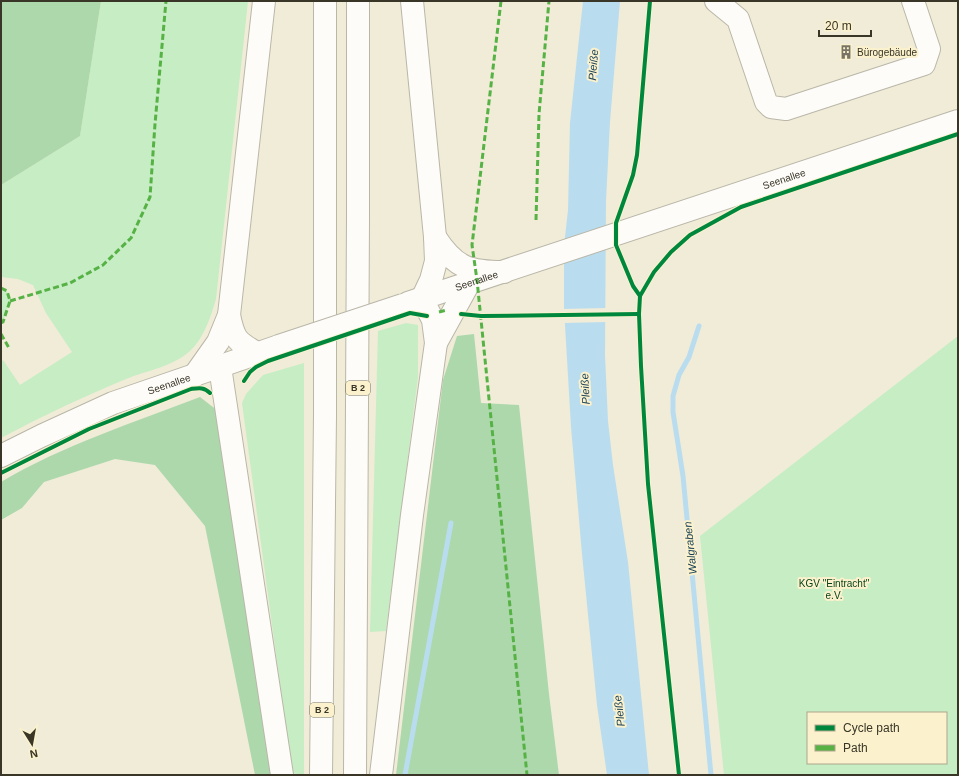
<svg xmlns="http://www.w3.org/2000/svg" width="959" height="776" viewBox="0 0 959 776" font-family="Arial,sans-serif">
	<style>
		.green { fill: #c6edc3; fill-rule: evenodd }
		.forest { fill: #add8ac }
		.water { fill: #b9ddef }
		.pier { fill: #f0ecd8 }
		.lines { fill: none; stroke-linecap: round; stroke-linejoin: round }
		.stream { stroke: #b9ddef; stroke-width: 5 }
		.minor-casing { stroke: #bab7a8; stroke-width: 24 }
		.major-casing { stroke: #bab7a8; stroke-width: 24 }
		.highway-casing { stroke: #bab7a8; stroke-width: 24 }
		.minor { stroke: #fdfcf9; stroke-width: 22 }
		.major { stroke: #fdfcf9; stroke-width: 22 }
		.highway { stroke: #fdfcf9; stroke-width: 22 }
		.major-bridge-casing { stroke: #bab7a8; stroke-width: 24; stroke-linecap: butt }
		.major-bridge { stroke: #fdfcf9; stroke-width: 22 }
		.quiet { stroke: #56b245; stroke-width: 3; stroke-dasharray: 6 3; stroke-linecap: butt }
		.cycleway-casing { stroke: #fbf2cd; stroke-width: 6 }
		.cycleway { stroke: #00873e; stroke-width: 4 }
		.labels { text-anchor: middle; stroke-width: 4; stroke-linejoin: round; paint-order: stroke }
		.shield { fill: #fbf2cd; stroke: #736e59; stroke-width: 1 }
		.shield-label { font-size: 9px; font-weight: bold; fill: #393527 }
		.poi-label { font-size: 10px; fill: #393527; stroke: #fbf2cd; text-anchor: start }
		.street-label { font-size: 10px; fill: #393527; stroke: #fbf2cd }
		.park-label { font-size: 10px; fill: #003f17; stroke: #fbf2cd }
		.water-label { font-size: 11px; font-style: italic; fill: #163e56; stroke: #fbf2cd }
	</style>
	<rect width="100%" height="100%" fill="#f0ecd8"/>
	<g class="green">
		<path d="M101,1H248L216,299C211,316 204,338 190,351C172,367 148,370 126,379C83,397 42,416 1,438V363L3,360L20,385L72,352L46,313L33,285L18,279L1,277V185L80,136Z"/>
		<path d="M1,288L7,291L10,301L3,322L1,323Z"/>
		<path d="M406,323L418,325V377L386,631L370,632L378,331Z"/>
		<path d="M958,336V775H724L700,536ZM808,713H946V763H808Z"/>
		<path d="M304,363V775L292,773L242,403L246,394L263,375Z"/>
	</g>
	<g class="forest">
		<path d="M1,1H101L80,136L1,185Z"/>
		<path d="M474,334L481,403L519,405L549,694L559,775H396L443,380L457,336Z"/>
		<path d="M200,397L218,411L272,775H255L205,526L155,465L115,459L44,482L22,508L1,520V482C63,445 133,423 200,397Z"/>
	</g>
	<path class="water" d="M583,1H620L610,122L606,201L605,355L608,421L613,465L628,562L649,775H607L597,705L582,554L571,427L564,308V246L568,210L570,123Z"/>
	<path class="pier" d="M607,308V322L563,323L562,309Z"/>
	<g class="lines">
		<g class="stream">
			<path d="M699,326L689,357L679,375L673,396V412L683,476L711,775"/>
			<path d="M405,775L451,523"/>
		</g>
		<defs>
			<path id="minor" d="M716,1L738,19L766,102L771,107L786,109L924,64L929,49L913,1"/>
			<g id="major">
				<path id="s1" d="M408,303L958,121"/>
				<path id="s2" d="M1,456L41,436L113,403L279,346"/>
			</g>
			<g id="highway">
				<path d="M435,237C455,268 469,272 504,272"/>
				<path d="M229,315C234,339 236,341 258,354"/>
				<path d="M436,343L469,283"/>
				<path d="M220,367L282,775"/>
				<path d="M194,376L218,342L229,315L264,1"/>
				<path d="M321,775L325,415V1"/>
				<path d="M355,775L358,218V1"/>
				<path d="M381,775L412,515L436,343L433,320L422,299L431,280L436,261L435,237L412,1"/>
			</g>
		</defs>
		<use href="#minor" class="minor-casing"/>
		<use href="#major" class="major-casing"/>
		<use href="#highway" class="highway-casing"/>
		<use href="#minor" class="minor"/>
		<use href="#major" class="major"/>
		<use href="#highway" class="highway"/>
		<defs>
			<path id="major-bridge" d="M279,346L403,305"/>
		</defs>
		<use href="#major-bridge" class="major-bridge-casing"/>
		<use href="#major-bridge" class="major-bridge"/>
		<g class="quiet">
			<path d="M501,1L472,245L477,280L527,775"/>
			<path d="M536,220L539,114L549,1"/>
			<path d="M1,288L7,291L10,301L3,322L1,323"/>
			<path d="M10,301L70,283L103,265L131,238L150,197L155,124L166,1"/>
			<path d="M439,312L447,310"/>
			<path d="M1,334L9,348"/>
		</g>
		<defs>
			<g id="cycleway">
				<path d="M640,296L633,286L616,245V223L633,175L637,155L650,1"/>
				<path d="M461,314L481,316L639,314"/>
				<path d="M244,381L250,372L256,367L268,361L410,313L427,316"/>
				<path d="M1,473L89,429L191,389C199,388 204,387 210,393"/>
				<path d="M679,775L648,484L641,366L639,314L640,296L654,272L671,252L690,235L741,207L958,134"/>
			</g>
		</defs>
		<use href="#cycleway" class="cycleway-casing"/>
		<use href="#cycleway" class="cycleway"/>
	</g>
	<defs>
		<symbol id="building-bare" viewBox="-9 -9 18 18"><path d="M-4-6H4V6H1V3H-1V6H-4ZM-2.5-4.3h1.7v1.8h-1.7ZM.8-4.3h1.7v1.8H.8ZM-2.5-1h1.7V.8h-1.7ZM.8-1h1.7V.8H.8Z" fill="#797565" stroke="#fbf2cd" stroke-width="2.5" paint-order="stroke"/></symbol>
	</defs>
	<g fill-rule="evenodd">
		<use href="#building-bare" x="836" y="42" width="20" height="20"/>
	</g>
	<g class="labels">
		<g class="shield">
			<rect x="346" y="381" width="24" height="14" rx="3"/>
			<rect x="310" y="703" width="24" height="14" rx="3"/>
		</g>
		<g class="shield-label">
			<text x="358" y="391">B 2</text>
			<text x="322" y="713">B 2</text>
		</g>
		<g class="poi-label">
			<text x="857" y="56">Bürogebäude</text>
		</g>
		<g class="street-label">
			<text dy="4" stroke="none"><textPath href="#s1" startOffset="396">Seenallee</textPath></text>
			<text dy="4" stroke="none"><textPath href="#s1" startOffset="72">Seenallee</textPath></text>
			<text dy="4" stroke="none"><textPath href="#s2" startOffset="183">Seenallee</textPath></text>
		</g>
		<g class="park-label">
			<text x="834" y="587">KGV "Eintracht"<tspan x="834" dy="12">e.V.</tspan></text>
		</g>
		<g class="water-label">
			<text transform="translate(593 65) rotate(-86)" y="4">Pleiße</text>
			<text transform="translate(585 389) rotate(-93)" y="4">Pleiße</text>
			<text transform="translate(690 548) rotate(-96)" y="4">Walgraben</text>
			<text transform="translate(619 711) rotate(-97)" y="4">Pleiße</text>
		</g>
	</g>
	<rect width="959" height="776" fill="none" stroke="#393527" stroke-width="4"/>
	<rect x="807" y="712" width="140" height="52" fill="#fbf2cd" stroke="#ada68b"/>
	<rect x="815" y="725" width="20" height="6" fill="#00873e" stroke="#ada68b"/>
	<text x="843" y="732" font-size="12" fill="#393527">Cycle path</text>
	<rect x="815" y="745" width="20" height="6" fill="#56b245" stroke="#ada68b"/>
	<text x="843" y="752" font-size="12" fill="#393527">Path</text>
	<g transform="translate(32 744) rotate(169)" stroke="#fbf2cd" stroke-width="3" paint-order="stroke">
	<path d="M0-3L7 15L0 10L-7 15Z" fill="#393527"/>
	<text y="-6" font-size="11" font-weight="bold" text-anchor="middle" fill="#393527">N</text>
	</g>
	<path d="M819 30v6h52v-6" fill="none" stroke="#393527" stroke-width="2"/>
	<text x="825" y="30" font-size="12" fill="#393527" stroke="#fbf2cd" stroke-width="3" paint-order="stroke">20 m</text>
</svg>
